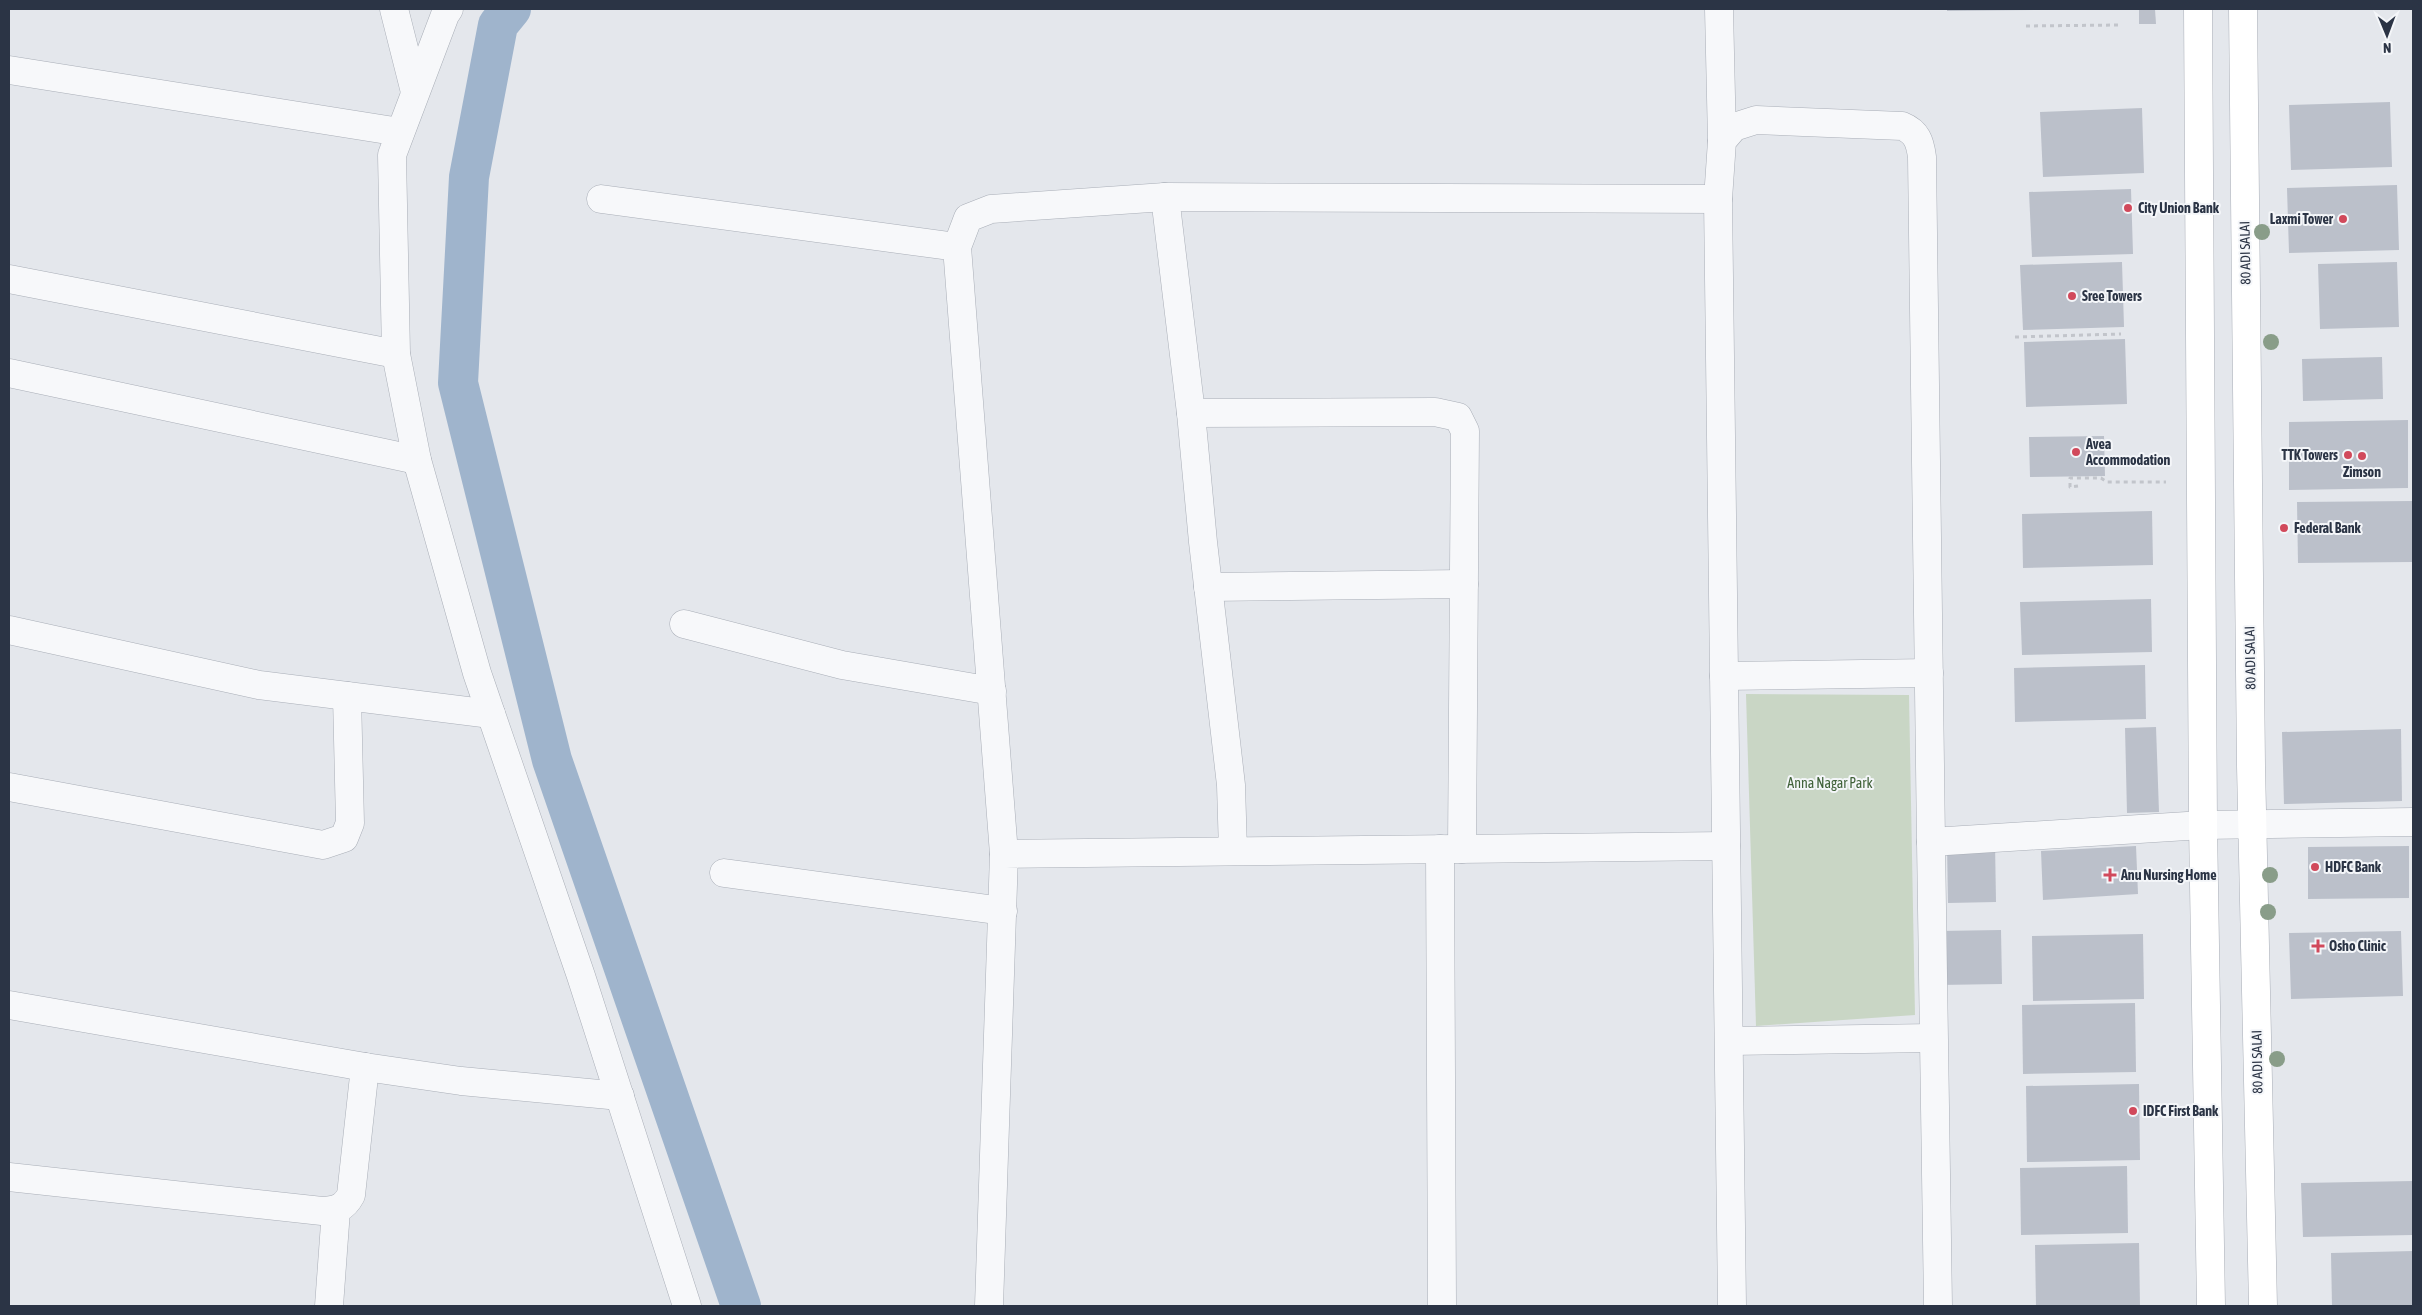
<svg xmlns="http://www.w3.org/2000/svg" width="2422" height="1315" viewBox="0 0 2422 1315" font-family="'Asap Condensed',sans-serif">
	<style>
		.green { fill: #c9d6c5 }
		.lines { fill: none; stroke-linecap: round; stroke-linejoin: round }
		.canal { stroke: #9fb4cc; stroke-width: 40 }
		.building { fill: #bbc0ca }
		.minor-casing { stroke: #a9aeb7; stroke-width: 29 }
		.secondary-casing { stroke: #a9aeb7; stroke-width: 29 }
		.path { stroke: #c2c5cb; stroke-width: 3; stroke-dasharray: 4 4; stroke-linecap: butt }
		.minor { stroke: #f7f8fa; stroke-width: 28 }
		.secondary { stroke: #fff; stroke-width: 28 }
		.tree { fill: #899d89 }
		.poi-dot { fill: #d1495b; stroke: #f4f6f9; stroke-width: 2 }
		.labels { text-anchor: middle; stroke-width: 4; stroke-linejoin: round; paint-order: stroke }
		.poi-label { font-size: 14px; font-weight: bold; fill: #2b3445; stroke: #f4f6f9; text-anchor: start }
		.street-label { font-size: 14px; fill: #2b3445; stroke: #f4f6f9 }
		.park-label { font-size: 14px; fill: #3f6138; stroke: #f4f6f9 }
	</style>
	<rect width="100%" height="100%" fill="#e4e7ec"/>
	<path class="green" d="M1746,694L1909,695L1915,1015L1756,1026Z"/>
	<g class="lines">
		<path class="canal" d="M511,9L498,25L469,177L458,383L552,760L741,1306"/>
	</g>
	<g class="building">
		<path d="M1947,9H2041V10L1947,11Z"/>
		<path d="M2139,9H2155L2156,24H2139Z"/>
		<path d="M2390,102L2392,167L2291,170L2289,105Z"/>
		<path d="M2142,108L2144,173L2043,177L2040,112Z"/>
		<path d="M2397,185L2399,250L2289,253L2287,188Z"/>
		<path d="M2131,189L2133,254L2032,257L2029,192Z"/>
		<path d="M2122,262L2124,327L2023,330L2020,265Z"/>
		<path d="M2397,262L2399,327L2320,329L2318,264Z"/>
		<path d="M2125,339L2127,404L2026,407L2024,342Z"/>
		<path d="M2382,357L2383,399L2303,401L2302,359Z"/>
		<path d="M2408,420V488L2289,490V422Z"/>
		<path d="M2104,436L2105,476L2030,477L2029,437Z"/>
		<path d="M2412,501V562L2298,563L2297,502Z"/>
		<path d="M2152,511L2153,565L2023,568L2022,514Z"/>
		<path d="M2151,599L2152,652L2022,655L2020,602Z"/>
		<path d="M2145,665L2146,719L2015,722L2014,668Z"/>
		<path d="M2156,727L2159,812L2127,813L2125,728Z"/>
		<path d="M2401,729L2402,801L2284,804L2282,732Z"/>
		<path d="M1995,843L1996,902L1948,903L1947,844Z"/>
		<path d="M2136,846L2138,894L2043,900L2041,851Z"/>
		<path d="M2409,846V898L2308,899V847Z"/>
		<path d="M2001,930L2002,984L1939,985L1938,931Z"/>
		<path d="M2401,931L2403,996L2291,999L2289,933Z"/>
		<path d="M2143,934L2144,999L2033,1001L2032,936Z"/>
		<path d="M2135,1003L2136,1072L2023,1074L2022,1005Z"/>
		<path d="M2139,1084L2140,1160L2027,1162L2026,1086Z"/>
		<path d="M2127,1166L2128,1233L2021,1235L2020,1168Z"/>
		<path d="M2413,1181V1235L2303,1237L2301,1183Z"/>
		<path d="M2139,1243L2140,1306H2036L2035,1245Z"/>
		<path d="M2413,1251V1305L2332,1306L2331,1253Z"/>
	</g>
	<g class="lines">
		<defs>
			<g id="minor">
				<path d="M394,9L415,92"/>
				<path d="M449,9L445,15L392,155L396,354L417,460L477,673L581,976L687,1306"/>
				<path d="M1719,9L1722,141"/>
				<path d="M9,70L400,132"/>
				<path d="M1165,197L1191,413L1435,412L1458,417L1465,431L1462,849"/>
				<path d="M601,199L957,247"/>
				<path d="M9,279L396,354"/>
				<path d="M9,373L417,460"/>
				<path d="M1191,413L1203,542L1231,785L1233,851"/>
				<path d="M1208,587L1464,584"/>
				<path d="M684,624L842,665L992,691"/>
				<path d="M9,630L259,685L491,714"/>
				<path d="M1724,676L1929,673"/>
				<path d="M9,787L323,845L344,838L350,823L347,696"/>
				<path d="M1931,842L1938,1306"/>
				<path d="M1440,849L1442,1306"/>
				<path d="M1004,854L957,247L968,218L991,209L1165,197L1718,199"/>
				<path d="M724,873L1003,911"/>
				<path d="M9,1005L365,1067L461,1081L620,1096"/>
				<path d="M1730,1041L1933,1038"/>
				<path d="M9,1177L322,1211C337,1210 344,1208 351,1195L365,1067"/>
				<path d="M329,1306L336,1210"/>
				<path d="M989,1306L1004,854L1726,846"/>
				<path d="M1732,1306L1718,199L1722,141L1734,127L1756,120L1902,126C1917,132 1920,142 1922,157L1931,842L2203,825L2413,822"/>
			</g>
			<g id="secondary">
				<path d="M2198,9L2203,825L2211,1306"/>
				<path d="M2243,9L2251,766L2263,1306"/>
			</g>
		</defs>
		<use href="#minor" class="minor-casing"/>
		<use href="#secondary" class="secondary-casing"/>
		<g class="path">
			<path d="M2026,26L2121,25"/>
			<path d="M2015,337L2121,334"/>
			<path d="M2078,486L2070,487V478H2101L2107,482H2166"/>
		</g>
		<use href="#minor" class="minor"/>
		<use href="#secondary" class="secondary"/>
	</g>
	<g class="tree">
		<circle cx="2262" cy="232" r="8"/>
		<circle cx="2271" cy="342" r="8"/>
		<circle cx="2270" cy="875" r="8"/>
		<circle cx="2268" cy="912" r="8"/>
		<circle cx="2277" cy="1059" r="8"/>
	</g>
	<g class="poi-dot">
		<circle cx="2128" cy="208" r="5"/>
		<circle cx="2343" cy="219" r="5"/>
		<circle cx="2072" cy="296" r="5"/>
		<circle cx="2076" cy="452" r="5"/>
		<circle cx="2348" cy="455" r="5"/>
		<circle cx="2362" cy="456" r="5"/>
		<circle cx="2284" cy="528" r="5"/>
		<circle cx="2315" cy="867" r="5"/>
		<path d="M2107.5 867.5h5v5h5v5h-5v5h-5v-5h-5v-5h5z"/>
		<path d="M2315.5 938.5h5v5h5v5h-5v5h-5v-5h-5v-5h5z"/>
		<circle cx="2133" cy="1111" r="5"/>
	</g>
	<g class="labels">
		<g class="poi-label">
			<text x="2138" y="213">City Union Bank</text>
			<text x="2333" y="224" text-anchor="end">Laxmi Tower</text>
			<text x="2082" y="301">Sree Towers</text>
			<text x="2086" y="449">Avea<tspan x="2086" dy="16">Accommodation</tspan></text>
			<text x="2338" y="460" text-anchor="end">TTK Towers</text>
			<text x="2362" y="477" text-anchor="middle">Zimson</text>
			<text x="2294" y="533">Federal Bank</text>
			<text x="2325" y="872">HDFC Bank</text>
			<text x="2121" y="880">Anu Nursing Home</text>
			<text x="2329" y="951">Osho Clinic</text>
			<text x="2143" y="1116">IDFC First Bank</text>
		</g>
		<g class="street-label">
			<text transform="translate(2245 253) rotate(-91)" y="5">80 ADI SALAI</text>
			<text transform="translate(2250 658) rotate(-91)" y="5">80 ADI SALAI</text>
			<text transform="translate(2257 1062) rotate(-91)" y="5">80 ADI SALAI</text>
		</g>
		<g class="park-label">
			<text x="1830" y="788">Anna Nagar Park</text>
		</g>
	</g>
	<rect width="2422" height="1315" fill="none" stroke="#2b3445" stroke-width="20"/>
	<g transform="translate(2387 35) rotate(179)" stroke="#f4f6f9" stroke-width="4" paint-order="stroke">
	<path d="M0-4L9 19L0 12L-9 19Z" fill="#2b3445"/>
	<text y="-8" font-size="14" font-weight="bold" text-anchor="middle" fill="#2b3445">N</text>
	</g>
</svg>
